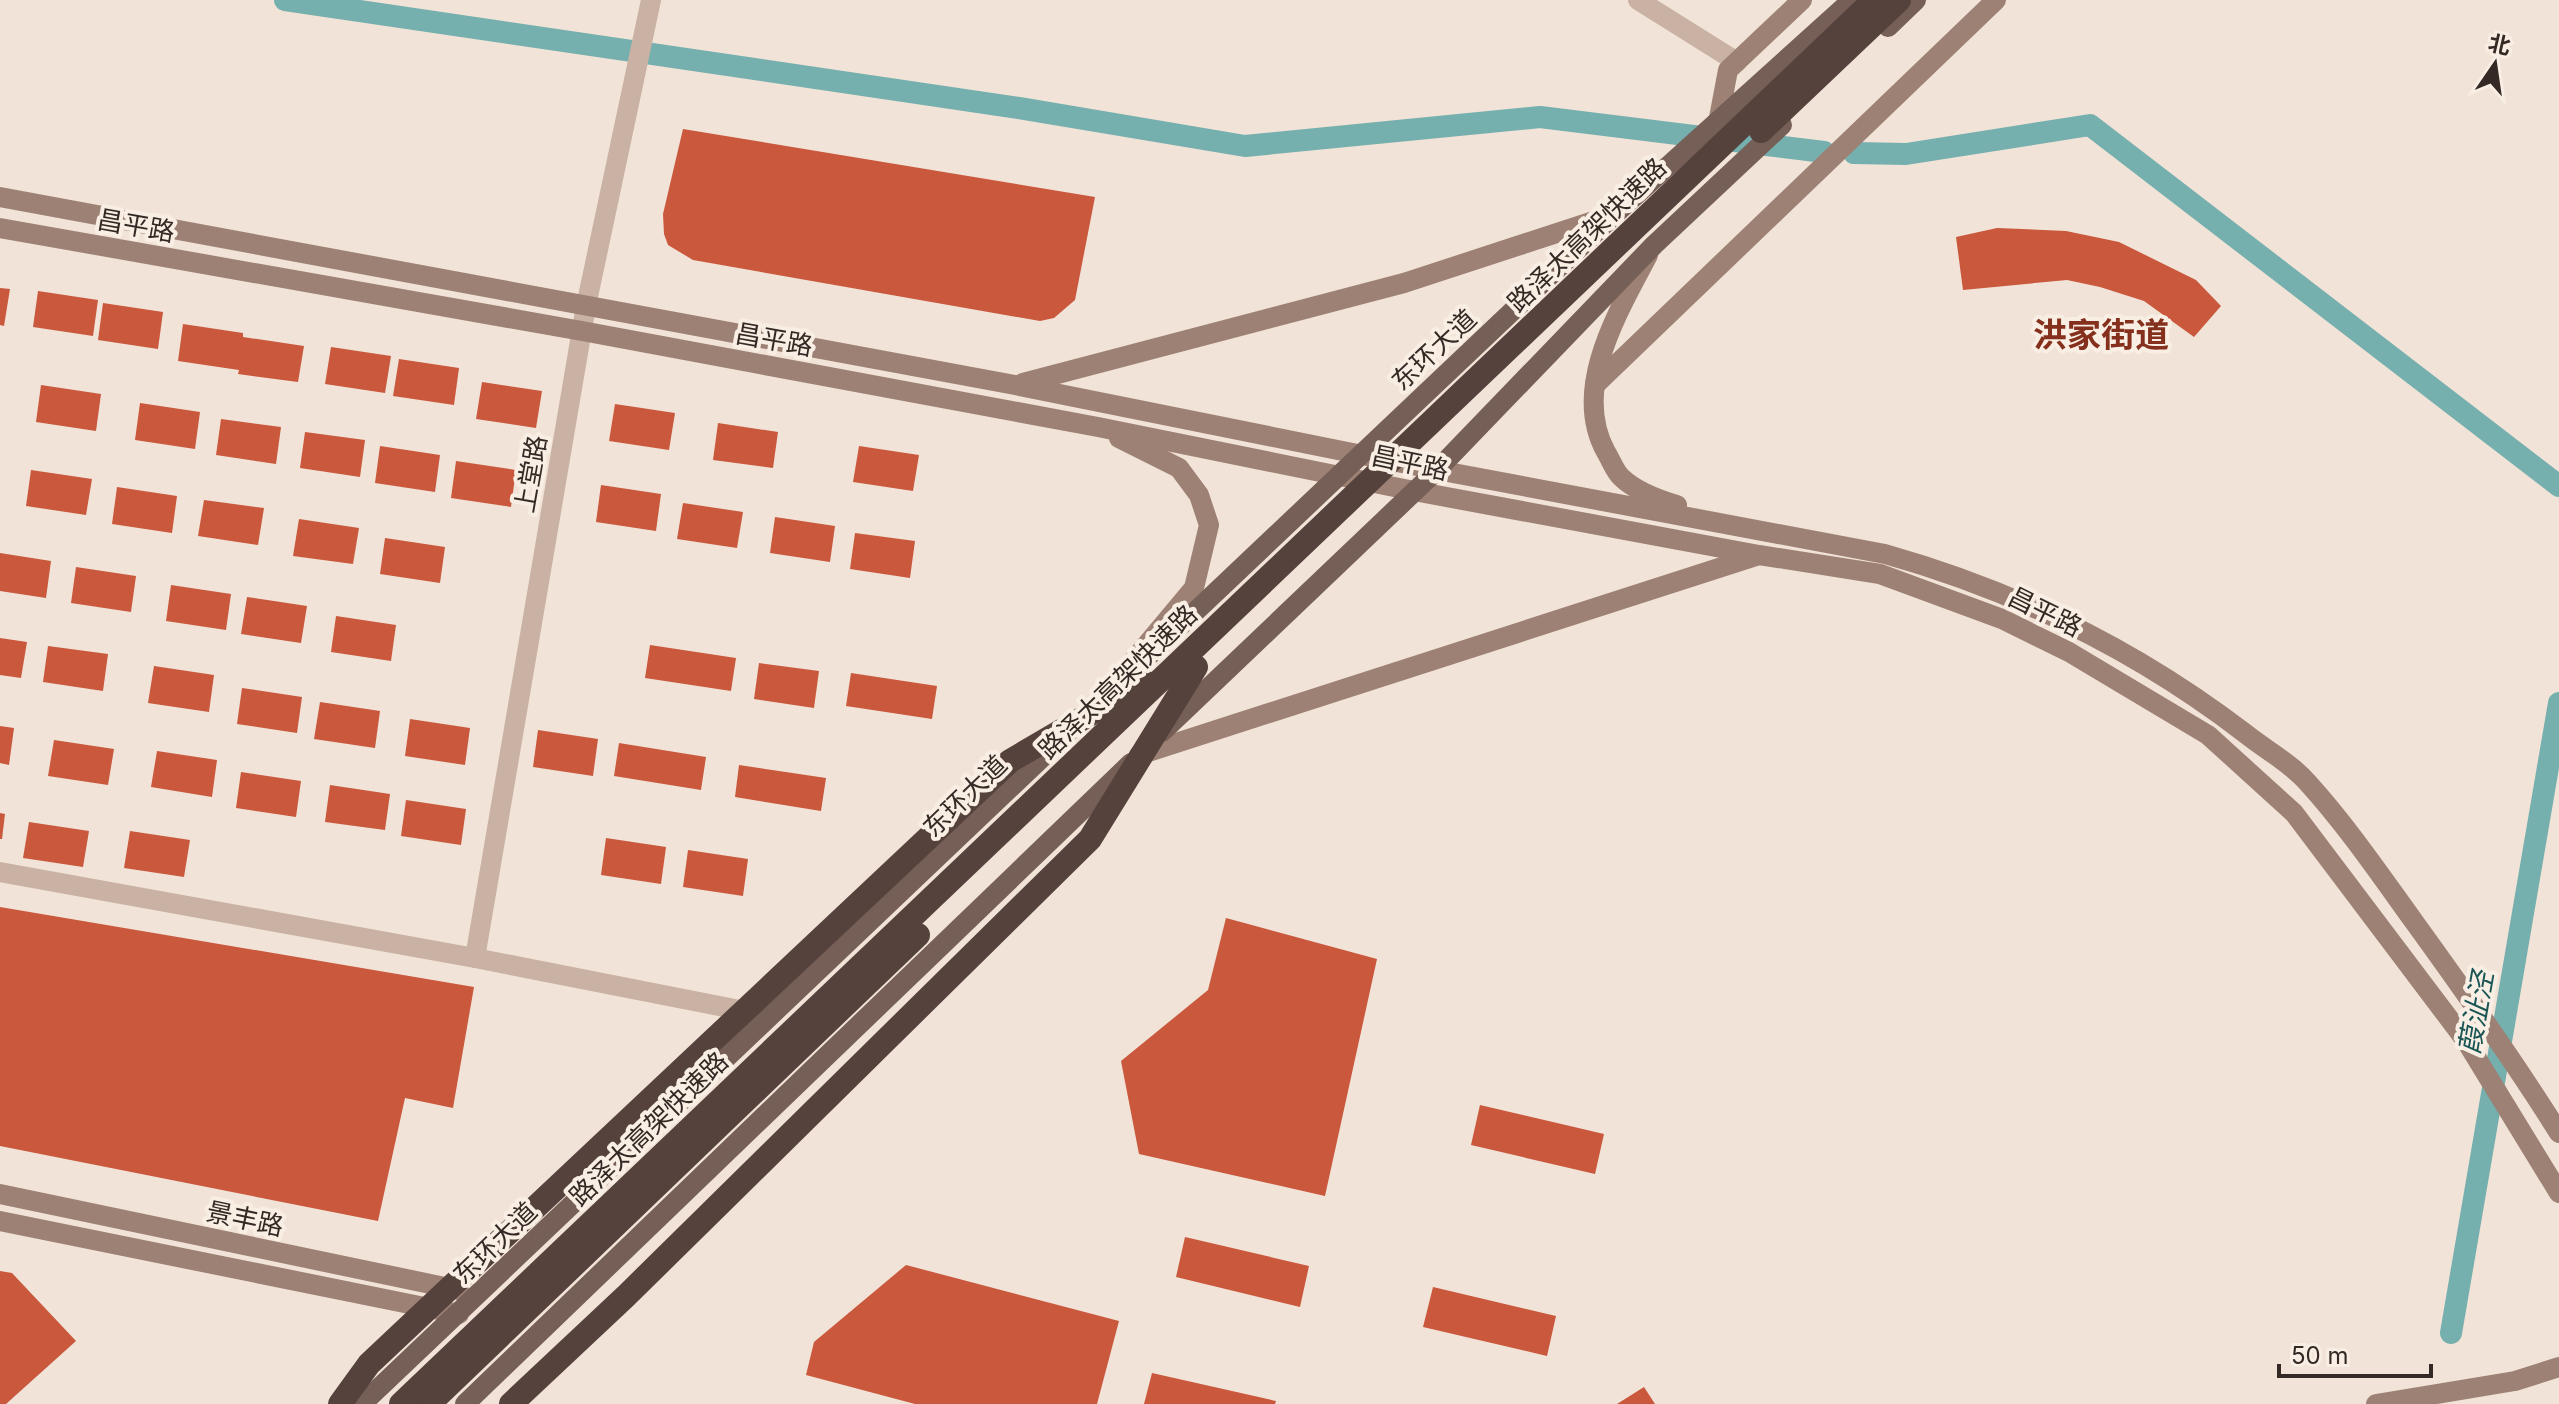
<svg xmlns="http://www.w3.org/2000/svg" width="2559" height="1404" viewBox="0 0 2559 1404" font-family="Inter,'Noto Sans SC',sans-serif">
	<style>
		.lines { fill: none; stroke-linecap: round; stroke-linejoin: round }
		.canal { stroke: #75afae; stroke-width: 22 }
		.building { fill: #c9583d }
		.street { stroke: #c9b2a3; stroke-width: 20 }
		.secondary { stroke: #9d8174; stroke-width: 20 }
		.primary { stroke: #765f56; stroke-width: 20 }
		.highway-bridge { stroke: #55423c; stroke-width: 24 }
		.labels { text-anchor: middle; stroke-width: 8; stroke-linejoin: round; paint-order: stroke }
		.street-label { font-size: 26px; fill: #342925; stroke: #f9eee3 }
		.water-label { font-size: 28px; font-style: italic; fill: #1a5556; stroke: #f9eee3 }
		.district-label { font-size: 34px; font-weight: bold; fill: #84301d; stroke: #f9eee3 }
	</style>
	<rect width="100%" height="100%" fill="#f1e3d7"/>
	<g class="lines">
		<g class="canal">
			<path d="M285,0L1019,108L1245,146L1540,117L1824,152"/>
			<path d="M1854,153L1906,154L2090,125L2559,486"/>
			<path d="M2451,1333L2559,703"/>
		</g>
	</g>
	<g class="building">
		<path d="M683,129L1095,197L1075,300L1054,318L1040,321L693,260L668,245L664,234L663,214Z"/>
		<path d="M1997,228L2066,231L2119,242L2196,280L2221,306L2194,337L2144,301L2100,287L2067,280L1963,290L1956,237Z"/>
		<path d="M0,288L10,289L4,326L0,325Z"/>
		<path d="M38,291L98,300L93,336L33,327Z"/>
		<path d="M103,303L163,312L158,349L98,340Z"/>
		<path d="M183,324L243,333V337L304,346L298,382L238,374L239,370L178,361Z"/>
		<path d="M331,347L391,356L385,393L325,384Z"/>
		<path d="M399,359L459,368L454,405L393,396Z"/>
		<path d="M482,382L542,391L536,428L476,419Z"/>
		<path d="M41,385L101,394L96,431L36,422Z"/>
		<path d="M140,403L200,412L195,449L135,440Z"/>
		<path d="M615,404L675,413L669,450L609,441Z"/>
		<path d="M221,419L281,427L276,464L216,455Z"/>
		<path d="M718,423L778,432L773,468L713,460Z"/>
		<path d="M305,432L365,440L360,477L300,468Z"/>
		<path d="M380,446L440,455L435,492L375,483Z"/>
		<path d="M859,446L919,455L913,491L853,482Z"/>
		<path d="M456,461L516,470L511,507L451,498Z"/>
		<path d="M31,470L92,479L86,515L26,506Z"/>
		<path d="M601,485L661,494L656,531L596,522Z"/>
		<path d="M117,487L177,496L172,533L112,524Z"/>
		<path d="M204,500L264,508L258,545L198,536Z"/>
		<path d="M683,503L743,512L737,548L677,539Z"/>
		<path d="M775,517L835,526L830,562L770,553Z"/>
		<path d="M299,519L359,528L353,564L293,556Z"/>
		<path d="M855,533L915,541L910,578L850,569Z"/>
		<path d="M385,538L445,547L440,583L380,574Z"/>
		<path d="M0,553L51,561L46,598L0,591Z"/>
		<path d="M76,567L136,576L131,612L71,603Z"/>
		<path d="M171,585L231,594L226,630L166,621Z"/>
		<path d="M247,597L307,606L301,643L241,634Z"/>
		<path d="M336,616L396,625L391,661L331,652Z"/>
		<path d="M0,638L27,642L21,678L0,675Z"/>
		<path d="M650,645L736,658L731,691L645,678Z"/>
		<path d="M48,646L108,654L103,691L43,682Z"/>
		<path d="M759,663L819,671L814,708L754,699Z"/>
		<path d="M154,666L214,675L209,712L148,703Z"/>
		<path d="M851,673L937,686L932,719L846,706Z"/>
		<path d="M242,688L302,697L297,733L237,724Z"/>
		<path d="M320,702L380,711L375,748L314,739Z"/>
		<path d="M410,719L470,728L465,765L405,756Z"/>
		<path d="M0,726L14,728L9,765L0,763Z"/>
		<path d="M538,730L598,739L593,776L533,767Z"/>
		<path d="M54,740L114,749L108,785L48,776Z"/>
		<path d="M619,743L706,757L701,790L614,776Z"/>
		<path d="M157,751L217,760L212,797L151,787Z"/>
		<path d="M739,765L826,778L821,811L735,797Z"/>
		<path d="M241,772L301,781L296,817L236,808Z"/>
		<path d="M330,785L390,794L385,830L325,822Z"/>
		<path d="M406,800L466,809L461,845L401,836Z"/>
		<path d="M0,813L5,814L2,839H0Z"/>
		<path d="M29,822L89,831L83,867L23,858Z"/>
		<path d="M130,831L190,840L184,877L124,868Z"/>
		<path d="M606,838L666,847L661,884L601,875Z"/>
		<path d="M688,850L748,859L743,896L683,887Z"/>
		<path d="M0,907L474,987L453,1108L405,1098L378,1221L0,1146Z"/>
		<path d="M1226,918L1377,959L1325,1196L1139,1154L1121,1061L1208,990Z"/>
		<path d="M1480,1105L1604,1134L1595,1174L1471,1145Z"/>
		<path d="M1185,1237L1309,1266L1300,1307L1176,1277Z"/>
		<path d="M906,1265L1119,1321L1097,1404H915L806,1375L814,1342Z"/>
		<path d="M0,1271L12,1273L76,1341L6,1404H0Z"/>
		<path d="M1433,1287L1556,1316L1547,1356L1423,1327Z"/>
		<path d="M1152,1373L1276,1401L1275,1404H1144Z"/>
		<path d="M1644,1387L1655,1404H1617Z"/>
	</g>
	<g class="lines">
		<g class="street">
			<path d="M1638,0L1737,62"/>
			<path d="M0,872L475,958L755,1013"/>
			<path d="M475,958L586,306L651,0"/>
		</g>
		<g class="secondary">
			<path d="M1718,123L1728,70L1802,0"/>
			<path d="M0,197L1015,385L1437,470L1885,554C2016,591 2138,651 2246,734C2266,750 2292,764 2308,783C2347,826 2381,876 2415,923C2465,992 2514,1061 2559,1133"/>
			<path d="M0,228L582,331L1098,427L1414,491L1759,555L1880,574L2002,619L2069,652L2208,735L2294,813L2466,1041L2559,1193"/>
			<path d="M1648,255C1618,312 1571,389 1606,452C1611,460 1615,472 1622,478C1636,491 1660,500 1677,505"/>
			<path d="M1023,383L1404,283L1615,214"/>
			<path d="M1595,385L1996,0"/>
			<path d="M1119,438L1179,468L1199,495L1209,525L1194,588L1133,661"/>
			<path d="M1139,755L1756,556"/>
			<path d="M0,1194L459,1290"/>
			<path d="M0,1221L459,1314"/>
			<path d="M2376,1404L2515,1381L2559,1367"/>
		</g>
		<g class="primary">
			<path d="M1888,27L1916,0"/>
			<path d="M1104,698L1615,214L1852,0"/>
			<path d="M1162,732L1437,470L1654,245L1782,125"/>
			<path d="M362,1404L1067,734"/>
			<path d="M465,1404L1131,763"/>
		</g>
		<g class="highway-bridge">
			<path d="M1761,131L1899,0"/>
			<path d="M340,1404L369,1364L1010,761L1145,682"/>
			<path d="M401,1404L1874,0"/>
			<path d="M429,1404L918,935"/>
			<path d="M511,1404L626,1296L1090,839L1196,667"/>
		</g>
	</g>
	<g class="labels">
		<g class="street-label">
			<text transform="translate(136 226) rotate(10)" y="9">昌平路</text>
			<text transform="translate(1587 235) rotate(-44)" y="9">路泽太高架快速路</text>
			<text transform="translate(774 340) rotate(10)" y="9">昌平路</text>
			<text transform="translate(1434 350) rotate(-43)" y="9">东环大道</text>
			<text transform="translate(1410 463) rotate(12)" y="9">昌平路</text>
			<text transform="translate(531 474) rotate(-80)" y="9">上堂路</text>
			<text transform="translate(2045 612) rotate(26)" y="9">昌平路</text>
			<text transform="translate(1118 682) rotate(-44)" y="9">路泽太高架快速路</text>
			<text transform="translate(965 796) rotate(-44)" y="9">东环大道</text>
			<text transform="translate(649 1129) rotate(-44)" y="9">路泽太高架快速路</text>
			<text transform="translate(245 1219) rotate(12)" y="9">景丰路</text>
			<text transform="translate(495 1243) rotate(-44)" y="9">东环大道</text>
		</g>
		<g class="water-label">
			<text transform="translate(2476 1013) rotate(-80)" y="10">葭沚泾</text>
		</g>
		<g class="district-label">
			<text x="2101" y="347">洪家街道</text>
		</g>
	</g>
	<g transform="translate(2495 64) rotate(13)" stroke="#f9eee3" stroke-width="6" paint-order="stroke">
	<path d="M0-6L14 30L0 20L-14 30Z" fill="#342925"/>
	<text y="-12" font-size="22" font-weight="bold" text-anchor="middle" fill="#342925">北</text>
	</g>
	<path d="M2279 1364v12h152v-12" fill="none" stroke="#342925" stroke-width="4"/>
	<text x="2291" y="1364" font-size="24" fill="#342925" stroke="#f9eee3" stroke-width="6" paint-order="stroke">50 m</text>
</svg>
